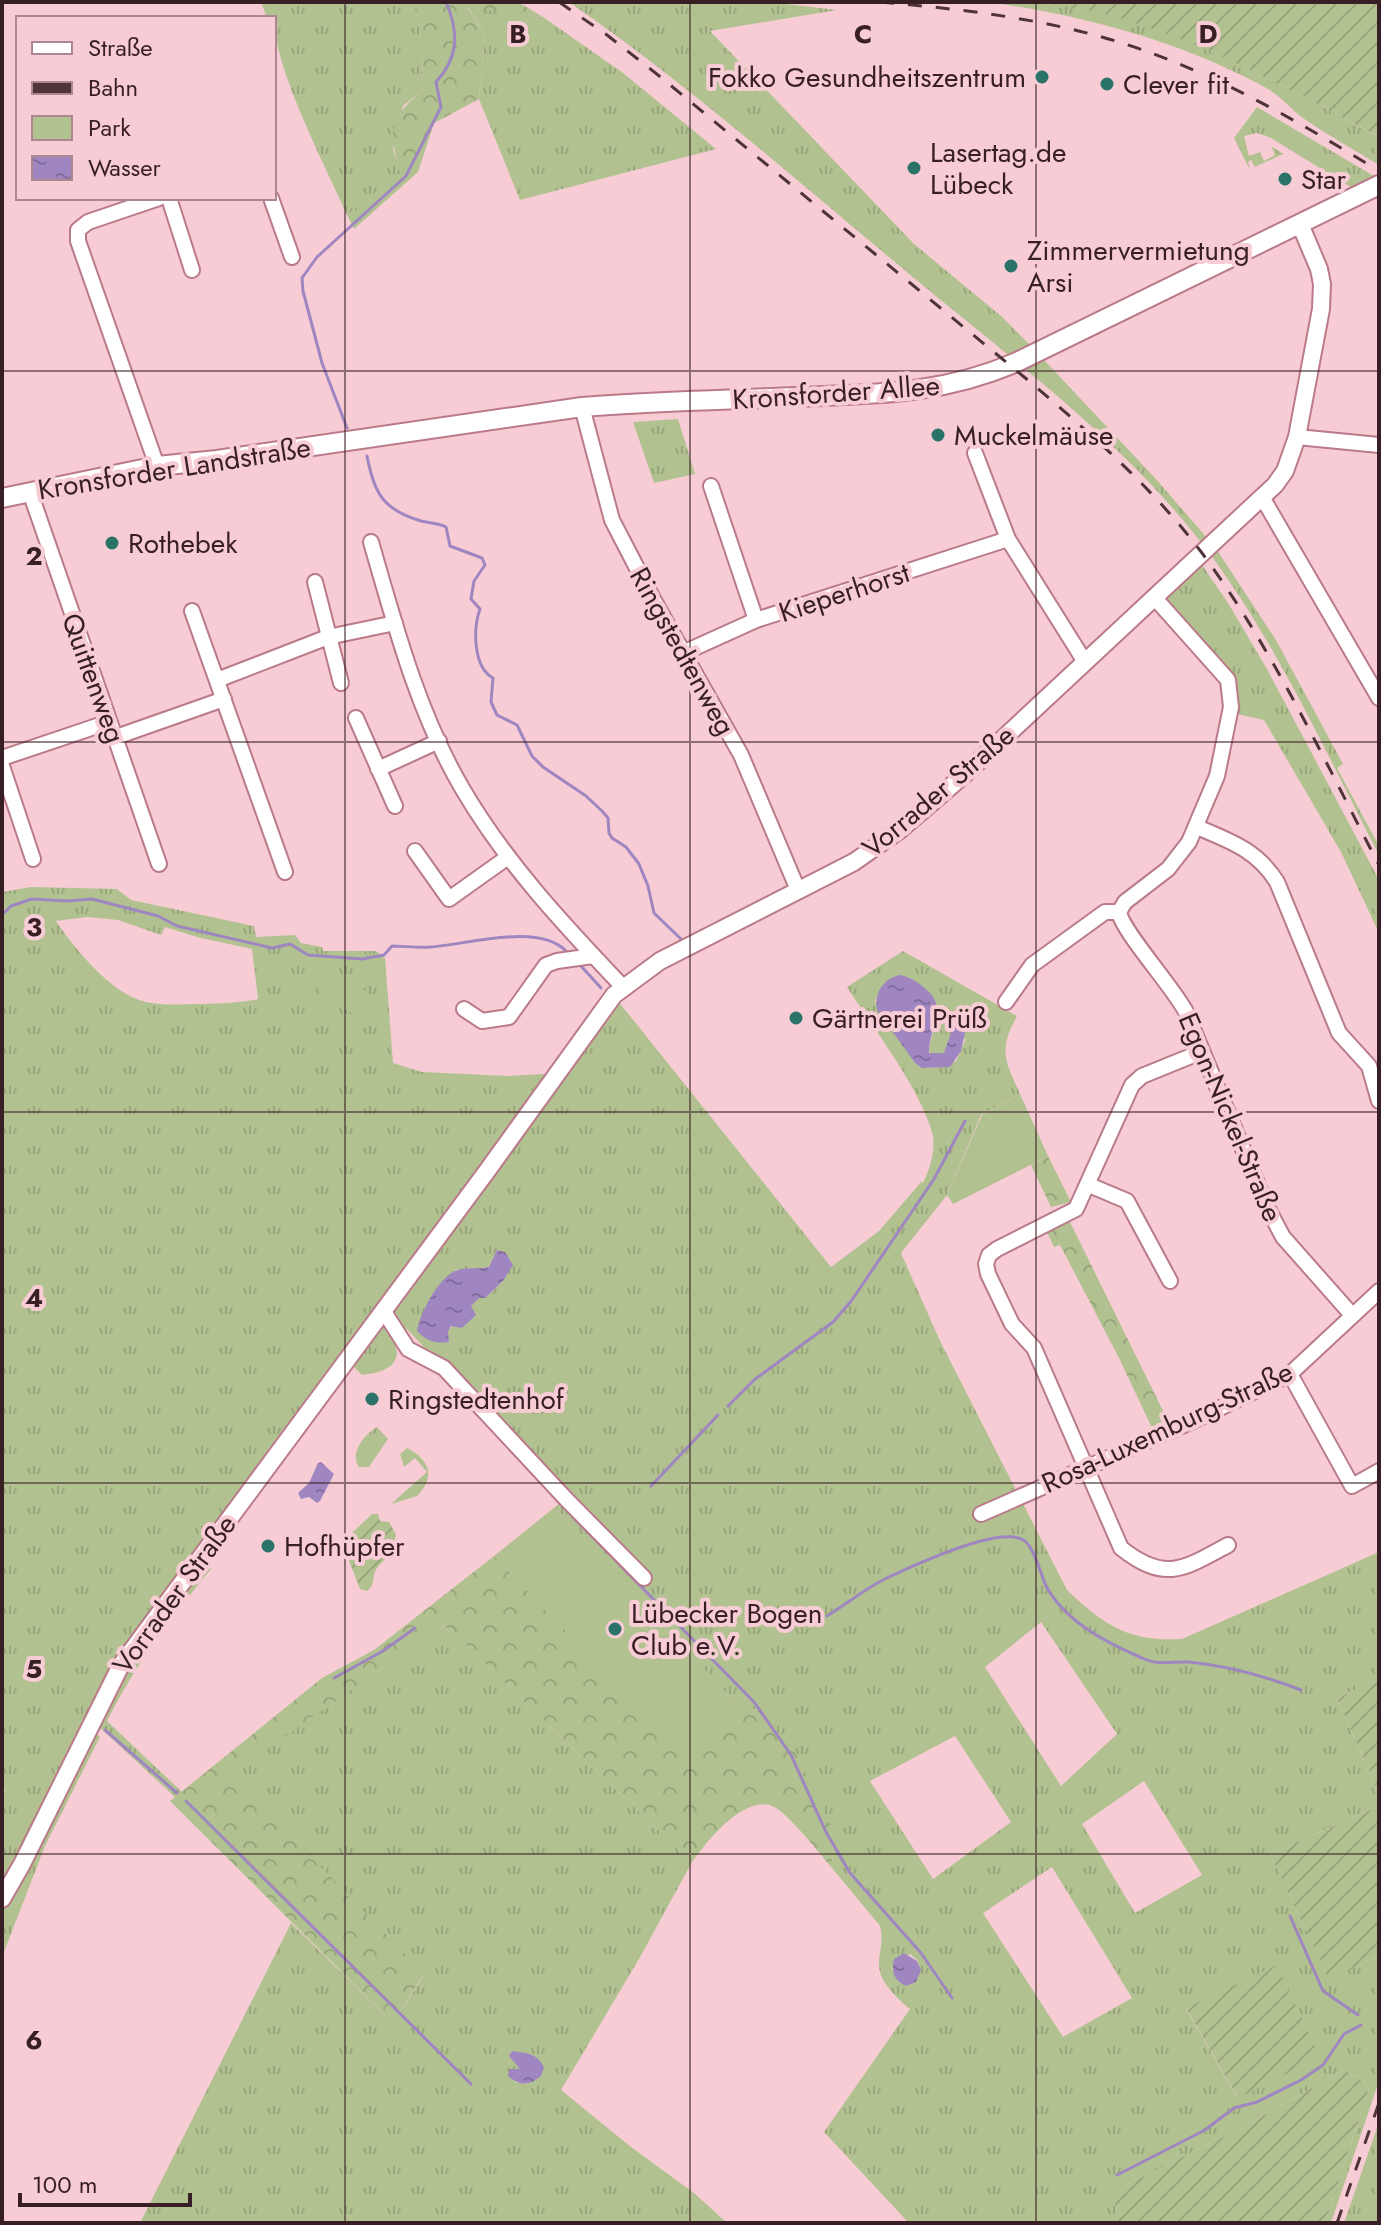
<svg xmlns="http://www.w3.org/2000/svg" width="1381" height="2225" viewBox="0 0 1381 2225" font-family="Jost,sans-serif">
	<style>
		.grass { fill: url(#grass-tufts); fill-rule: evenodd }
		.forest { fill: url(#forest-crowns) }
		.park { fill: #b1c290 }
		.garden { fill: url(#garden-furrows) }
		.water { fill: url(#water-ripples) }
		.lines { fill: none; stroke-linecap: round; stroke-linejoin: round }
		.stream { stroke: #9f86c1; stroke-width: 3 }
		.minor-casing { stroke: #ba7a8a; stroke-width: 18 }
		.tertiary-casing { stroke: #ba7a8a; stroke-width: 20 }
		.secondary-casing { stroke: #ba7a8a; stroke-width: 22 }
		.minor { stroke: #fff; stroke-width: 14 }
		.tertiary { stroke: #fff; stroke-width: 16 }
		.secondary { stroke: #fff; stroke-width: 18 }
		.rail { stroke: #4e3339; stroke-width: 3; stroke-dasharray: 14 14; stroke-linecap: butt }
		.grid { fill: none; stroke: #381f25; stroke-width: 2; stroke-opacity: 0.55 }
		.poi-dot { fill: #2b7269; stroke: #f7ccd5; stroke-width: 3 }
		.labels { text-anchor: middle; stroke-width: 8; stroke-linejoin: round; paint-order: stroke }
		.poi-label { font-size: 28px; fill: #381f25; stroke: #f7ccd5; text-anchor: start }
		.street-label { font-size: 28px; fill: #381f25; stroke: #f7ccd5 }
		.grid-label { font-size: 26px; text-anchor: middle; font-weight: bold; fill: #381f25; stroke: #f7ccd5; stroke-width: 8; stroke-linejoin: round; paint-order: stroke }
	</style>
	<defs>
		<pattern id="grass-tufts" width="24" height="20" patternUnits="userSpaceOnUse" patternTransform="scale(2)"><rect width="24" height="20" fill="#b1c290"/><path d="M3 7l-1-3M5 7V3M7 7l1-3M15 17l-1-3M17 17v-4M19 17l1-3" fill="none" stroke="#99a67c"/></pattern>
		<pattern id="forest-crowns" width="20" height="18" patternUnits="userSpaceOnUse" patternTransform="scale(2)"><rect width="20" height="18" fill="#b1c290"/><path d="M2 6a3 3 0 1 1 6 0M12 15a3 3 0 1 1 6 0" fill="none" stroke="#99a67c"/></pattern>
		<pattern id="garden-furrows" width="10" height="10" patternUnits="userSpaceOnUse" patternTransform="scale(2)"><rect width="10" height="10" fill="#b1c290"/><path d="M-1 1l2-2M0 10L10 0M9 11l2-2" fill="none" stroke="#99a67c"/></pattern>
		<pattern id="water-ripples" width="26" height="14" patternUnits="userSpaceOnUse" patternTransform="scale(2)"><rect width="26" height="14" fill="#9f86c1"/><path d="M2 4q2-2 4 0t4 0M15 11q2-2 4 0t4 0" fill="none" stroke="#836d9d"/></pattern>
	</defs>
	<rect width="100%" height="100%" fill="#f7ccd5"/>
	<g class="grass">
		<path d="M261,2H414L422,44L423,90L403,106L393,149L401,173L347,215C325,164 274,69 274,18H267Z"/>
		<path d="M569,2H769L837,10L710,31L914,244L1001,316L1030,345L1155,478L1215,547L1276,640L1343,764L1337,768L1379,846V855C1325,751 1274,637 1203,545C1123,441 1014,361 914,278C801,184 690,86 569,2Z"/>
		<path d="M988,2C1004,2 1021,1 1037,2C1152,10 1279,84 1379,137V165C1355,150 1329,136 1306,120C1292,111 1282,97 1268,89C1181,41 1085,16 988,2Z"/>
		<path d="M468,7L543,17L623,73L716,149L520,200L479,99L485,35Z"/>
		<path d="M1257,107L1379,179V200L1349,186L1271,138L1257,133L1244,136L1249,156L1260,152L1264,161L1275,155L1271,146L1283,154L1255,167L1251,160L1248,162L1250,170L1234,138Z"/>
		<path d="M678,419L695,474L654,483L633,422Z"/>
		<path d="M1200,562L1228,603L1267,669L1379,880V933L1341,852L1264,720L1237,714C1239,660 1196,642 1167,604V597Z"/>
		<path d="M31,887L117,889L131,900L254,926L256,937L295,935L301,943L322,947L323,951H376L385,958L393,1063L422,1072L509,1076L543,1074L550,1077L614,996L831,1267L879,1231L922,1181V1184C930,1172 935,1150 933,1137C925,1095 871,1025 847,987L903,951L1017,1016C998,1051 1005,1060 1020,1094L981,1115L947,1195L901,1253L940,1341L1067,1590C1105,1626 1129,1642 1182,1639L1379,1552V1679L1337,1698L1379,1794V1806L1270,1854L1329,1979L1379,1956V2081L1331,2223H1325L1370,2085L1344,2070L1245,2126L1113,2192L1119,2223H905L907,2221L824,2132L910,2009C900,2001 883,1985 880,1972C876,1958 885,1943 880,1926L832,1868L833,1830L756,1710L736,1703L585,1546L555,1507L570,1496L420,1352L423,1346L407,1329L401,1332L389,1314L204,1561L211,1569C172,1616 135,1665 107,1721L182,1792L175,1797L96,1724L93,1730L100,1737L45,1846L2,1957V1798L5,1789L2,1786V892ZM87,917L118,920L161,935L165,927L197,937L252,949L258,999C239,1003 221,1003 202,1004C184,1004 164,1006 146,1002C111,994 75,949 56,921ZM883,985L934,1029L928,1050L931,1054L944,1053L966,1038L956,1061C942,1067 929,1072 915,1063L875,1001ZM497,1250L503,1281L485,1298L479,1297L448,1331L455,1270L489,1267ZM1041,1622L1117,1734L1061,1786L985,1667ZM955,1736L1011,1822L933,1879L870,1781ZM1144,1781L1202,1875L1135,1913L1082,1824ZM1052,1867L1132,1998L1063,2037L983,1913ZM910,1954L917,1960L921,1970L901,1984L892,1968ZM1277,1965L1237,2097L1186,2009Z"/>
		<path d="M384,1324C406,1354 400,1371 362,1375L353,1366Z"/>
		<path d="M377,1427L388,1439L369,1467H359C349,1453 364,1435 377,1427Z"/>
		<path d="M407,1448C430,1460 436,1477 417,1496L391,1504L427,1472L415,1458L404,1467L400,1454Z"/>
		<path d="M444,1625L692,1862L639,1959L561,2090L631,2147L694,2193L727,2223H140L291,1923L393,2023L424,1975L230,1774ZM512,2051L527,2054L528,2084L515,2082L514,2070H521L510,2056Z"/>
		<path d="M1379,2122V2223H1344Z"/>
	</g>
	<g class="forest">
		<path d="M411,2H518L543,17L468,8L485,35L479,99L434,123L418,172L354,229L347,215L400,173C389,131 388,119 423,90L422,44L414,3Z"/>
		<path d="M1048,1156L1071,1202L1051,1207L1031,1165Z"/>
		<path d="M1070,1222L1168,1421L1152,1428L1119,1358L1060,1245L1054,1247L1047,1232Z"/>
		<path d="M494,1556L684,1753L736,1703L756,1710L795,1751L833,1830L832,1868C820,1854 785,1809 770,1805C741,1798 707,1841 692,1862L444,1625L231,1774L424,1974L393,2023L170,1801L322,1678L374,1650Z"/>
	</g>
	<g class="park">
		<path d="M327,978C347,978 370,984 373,1008L366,1022L326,998L316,988Z"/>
		<path d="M1020,1094L1048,1156L953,1204L947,1195L982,1115Z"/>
		<path d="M555,1507L585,1546L736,1703L684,1754L494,1556Z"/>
	</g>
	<g class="garden">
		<path d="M1039,2H1379V137C1291,90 1202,40 1105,14C1084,9 1061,6 1039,2Z"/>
		<path d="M372,1514H378L380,1521L389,1522L396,1534C393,1555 389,1554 377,1568C371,1577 376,1585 367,1591L360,1589L348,1558L356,1543L350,1535Z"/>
		<path d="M1379,1679V1794L1337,1698Z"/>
		<path d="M1379,1806V1956L1329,1980L1270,1854Z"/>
		<path d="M1277,1965L1320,2057L1238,2098L1186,2008Z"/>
		<path d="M1344,2070L1370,2085L1325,2223H1119L1112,2192L1245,2126Z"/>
	</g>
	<g class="water">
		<path d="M900,975C910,977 920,983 928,991C948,1009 928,1031 929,1053H944L955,1021L966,1028L961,1051L950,1067L922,1068L915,1063L877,1010C874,994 883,978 900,975Z"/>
		<path d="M497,1250L505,1252L513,1265L503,1281L485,1298H479L471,1306L476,1315L462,1328L451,1326L448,1332L449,1342C435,1344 427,1341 417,1331C419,1315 440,1274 458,1270C468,1267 479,1269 489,1267Z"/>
		<path d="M321,1462L334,1474L320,1501L317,1503L309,1497L301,1499L298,1493L309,1483L318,1463Z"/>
		<path d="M904,1953L917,1961L921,1970L916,1982L906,1986C894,1981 891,1971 894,1959Z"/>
		<path d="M512,2051C526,2053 538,2053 544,2068L541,2076C529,2086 520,2086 508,2076L509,2069H520L509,2056Z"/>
	</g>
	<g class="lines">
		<g class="stream">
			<path d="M347,428L322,363L303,291L302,278L317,257L406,176L441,107L436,82C459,57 459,32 446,2"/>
			<path d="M367,456C374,493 383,510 421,521C430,523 438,523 446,527L450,546L482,558L485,565L474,581L471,599L480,609C473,629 473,667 493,678L491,702L497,715L517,725L532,756L543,767L586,796L602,811L608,818L609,833L612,838L626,847L639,864L648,886L654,913L681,939"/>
			<path d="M2,915L11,906L32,899L67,901L92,899L158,916L177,926L272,948L290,944L308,955L362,959L384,955L392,946C404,946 418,948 430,947C466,945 538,922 566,951"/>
			<path d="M581,966L601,988"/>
			<path d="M728,1406L754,1380L833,1322L852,1300L934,1179L965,1121"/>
			<path d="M651,1486L718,1415"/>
			<path d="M574,1518L754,1702L791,1755L826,1832L850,1873L921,1953L952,1998"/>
			<path d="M827,1616C847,1604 867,1587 889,1577C913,1566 1005,1522 1026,1542C1036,1552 1040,1573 1046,1586C1066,1622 1105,1642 1142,1658C1158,1666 1172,1661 1189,1662C1229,1666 1265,1676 1301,1690"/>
			<path d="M334,1678L383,1651L415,1628"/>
			<path d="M105,1730L177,1793"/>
			<path d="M186,1801L471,2084"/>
			<path d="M1290,1916L1323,1991L1358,2015"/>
			<path d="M1117,2175L1205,2130L1234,2108L1257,2102L1301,2080L1323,2065L1344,2034L1361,2025"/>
		</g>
		<defs>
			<g id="minor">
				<path d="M169,198L192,270"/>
				<path d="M271,198L292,257"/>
				<path d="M582,407L612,520L653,599L741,755L798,890"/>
				<path d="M1297,437L1379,445"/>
				<path d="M975,453L1008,539L1085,662"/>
				<path d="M157,466L78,241V230L88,222L159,198"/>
				<path d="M711,486L756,620"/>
				<path d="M30,492L159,864"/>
				<path d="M1262,497L1379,698"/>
				<path d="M371,542C395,625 418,713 462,788C505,862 564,925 623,987"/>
				<path d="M315,582L341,683"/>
				<path d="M192,611L285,872"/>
				<path d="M683,653L756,620L1008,539"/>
				<path d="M217,680L328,637L395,623"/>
				<path d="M356,718L395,806"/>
				<path d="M116,737L224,699"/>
				<path d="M2,758L109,722"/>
				<path d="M2,766L33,859"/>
				<path d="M378,769L439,741"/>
				<path d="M1197,827C1230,841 1257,850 1277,882L1339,1033L1369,1066L1379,1101"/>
				<path d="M415,851L449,899L508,857"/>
				<path d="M1119,912C1122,931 1174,988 1186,1012L1267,1207L1283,1237L1352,1315"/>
				<path d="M1119,912L1125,902L1168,869L1189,842L1217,776L1231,707L1228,680L1154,597"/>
				<path d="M1006,1002L1032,965L1105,912H1119"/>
				<path d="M464,1009L482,1021L509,1017L546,965L557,961L593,956"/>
				<path d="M1201,1052L1142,1076L1132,1085L1076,1209L997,1249L989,1255L986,1264L988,1274L1012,1324L1034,1348L1121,1548C1165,1583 1184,1569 1228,1545"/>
				<path d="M1089,1185L1127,1201L1170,1281"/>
				<path d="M383,1310L408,1349L444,1368L566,1499L644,1578"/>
				<path d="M1290,1374L1352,1486L1379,1471"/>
				<path d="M981,1514L1195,1420L1290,1374L1379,1291"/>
			</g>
			<path id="tertiary" d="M2,1899L22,1864L121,1665L487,1171L614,995L660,961L854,862L901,829L965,774L1275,485L1285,471L1297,437L1321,309L1322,284L1319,269L1300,224"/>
			<path id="secondary" d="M2,498L157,466L217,460L582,407C653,401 724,400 796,397C876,394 941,395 1017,362L1379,185"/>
		</defs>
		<use href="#minor" class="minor-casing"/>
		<use href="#tertiary" class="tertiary-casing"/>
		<use href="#secondary" class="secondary-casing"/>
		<use href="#minor" class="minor"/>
		<use href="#tertiary" class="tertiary"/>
		<use href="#secondary" class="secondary"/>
		<g class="rail">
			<path d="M559,2L607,35L658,75L1029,381C1091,434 1153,488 1202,553C1273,649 1324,760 1379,865"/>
			<path d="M880,2C960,9 1041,18 1119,42C1212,71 1296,120 1379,171"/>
			<path d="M1337,2223L1379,2103"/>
		</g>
	</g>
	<path class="grid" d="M345,2V2223M690,2V2223M1036,2V2223M2,371H1379M2,742H1379M2,1112H1379M2,1483H1379M2,1854H1379"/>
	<g class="poi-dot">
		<circle cx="1042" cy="77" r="8"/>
		<circle cx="1107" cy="84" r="8"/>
		<circle cx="914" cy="168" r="8"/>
		<circle cx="1285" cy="179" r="8"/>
		<circle cx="1011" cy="266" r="8"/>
		<circle cx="938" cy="435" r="8"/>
		<circle cx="112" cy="543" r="8"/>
		<circle cx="796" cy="1018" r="8"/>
		<circle cx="372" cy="1399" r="8"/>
		<circle cx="268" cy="1546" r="8"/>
		<circle cx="615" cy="1629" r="8"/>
	</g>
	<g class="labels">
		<g class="poi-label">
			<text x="1026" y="87" text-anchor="end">Fokko Gesundheitszentrum</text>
			<text x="1123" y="94">Clever fit</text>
			<text x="930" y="162">Lasertag.de<tspan x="930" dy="32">Lübeck</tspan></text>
			<text x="1301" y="189">Star</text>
			<text x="1027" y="260">Zimmervermietung<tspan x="1027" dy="32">Arsi</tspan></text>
			<text x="954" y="445">Muckelmäuse</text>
			<text x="128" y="553">Rothebek</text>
			<text x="812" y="1028">Gärtnerei Prüß</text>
			<text x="388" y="1409">Ringstedtenhof</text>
			<text x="284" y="1556">Hofhüpfer</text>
			<text x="631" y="1623">Lübecker Bogen<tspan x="631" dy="32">Club e.V.</tspan></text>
		</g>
		<g class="street-label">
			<text transform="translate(836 392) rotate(-4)" y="10">Kronsforder Allee</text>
			<text transform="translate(174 468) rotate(-9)" y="10">Kronsforder Landstraße</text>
			<text transform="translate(844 592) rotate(-18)" y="10">Kieperhorst</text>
			<text transform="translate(683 651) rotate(61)" y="10">Ringstedtenweg</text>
			<text transform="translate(94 678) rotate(70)" y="10">Quittenweg</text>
			<text transform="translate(938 791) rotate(-40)" y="10">Vorrader Straße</text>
			<text transform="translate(1231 1117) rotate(67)" y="10">Egon-Nickel-Straße</text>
			<text transform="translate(1167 1427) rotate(-25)" y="10">Rosa-Luxemburg-Straße</text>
			<text transform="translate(174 1594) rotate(-54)" y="10">Vorrader Straße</text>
		</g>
	</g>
	<g class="grid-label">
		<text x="518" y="43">B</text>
		<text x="863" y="43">C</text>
		<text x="1208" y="43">D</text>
		<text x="34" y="565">2</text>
		<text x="34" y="936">3</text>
		<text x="34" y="1307">4</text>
		<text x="34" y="1678">5</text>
		<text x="34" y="2049">6</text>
	</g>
	<rect width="1381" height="2225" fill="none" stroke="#381f25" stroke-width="8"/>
	<rect x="16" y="16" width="260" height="184" fill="#f7ccd5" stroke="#ab878f" stroke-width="2"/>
	<rect x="32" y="42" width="40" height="12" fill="#ffffff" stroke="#ab878f" stroke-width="2"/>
	<text x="88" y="56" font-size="24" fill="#381f25">Straße</text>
	<rect x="32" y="82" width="40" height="12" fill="#4e3339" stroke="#ab878f" stroke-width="2"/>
	<text x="88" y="96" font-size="24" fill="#381f25">Bahn</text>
	<rect x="32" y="116" width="40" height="24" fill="#b1c290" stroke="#ab878f" stroke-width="2"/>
	<text x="88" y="136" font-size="24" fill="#381f25">Park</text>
	<rect x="32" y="156" width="40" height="24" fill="url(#water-ripples)" stroke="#ab878f" stroke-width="2"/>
	<text x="88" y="176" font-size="24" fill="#381f25">Wasser</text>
	<path d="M20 2193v12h170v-12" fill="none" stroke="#381f25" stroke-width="4"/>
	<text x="32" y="2193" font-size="24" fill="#381f25" stroke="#f7ccd5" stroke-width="6" paint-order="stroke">100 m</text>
</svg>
